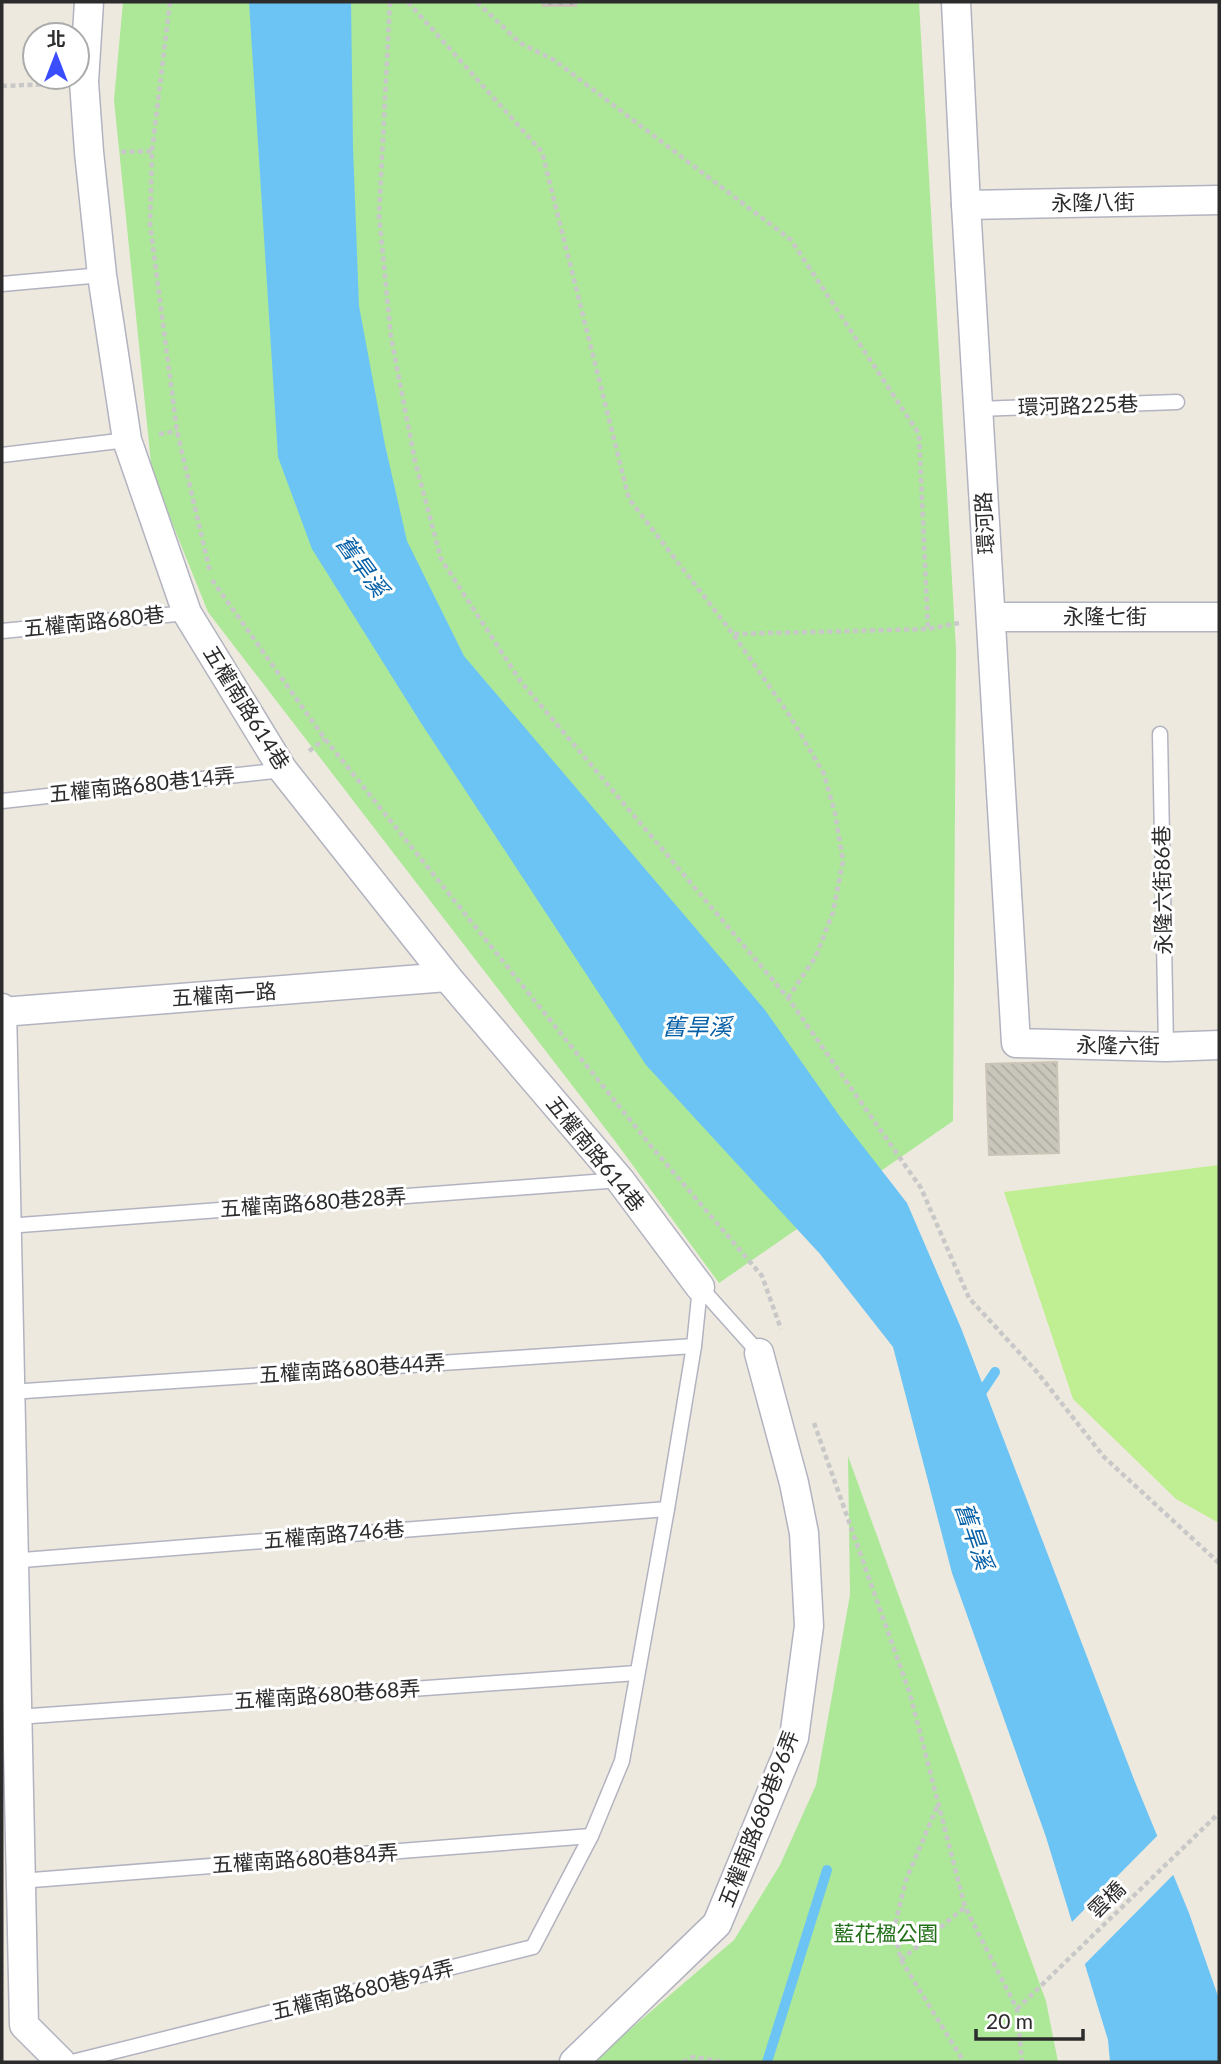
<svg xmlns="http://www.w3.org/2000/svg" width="1221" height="2064" viewBox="0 0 1221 2064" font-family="Lato,'Noto Sans TC',sans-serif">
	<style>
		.park { fill: #ace898 }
		.pitch { fill: #c0ef93 }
		.water { fill: #6cc4f5 }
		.pier { fill: #eee9de }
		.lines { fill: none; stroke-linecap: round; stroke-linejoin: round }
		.stream { stroke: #6cc4f5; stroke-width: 10 }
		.building { fill: url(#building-back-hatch); stroke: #cac5b7; stroke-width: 2 }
		.service-casing { stroke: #b2b3c0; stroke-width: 17 }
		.minor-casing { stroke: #b2b3c0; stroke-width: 31 }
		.path { stroke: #c8c8c8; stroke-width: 4.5; stroke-dasharray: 5 3.5; stroke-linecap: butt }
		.service { stroke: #fff; stroke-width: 14 }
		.minor { stroke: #fff; stroke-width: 28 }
		.labels { text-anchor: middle; stroke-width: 6; stroke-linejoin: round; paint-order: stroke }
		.street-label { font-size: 21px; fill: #2c2c2c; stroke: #fff }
		.park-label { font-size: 21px; fill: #216f17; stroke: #fff }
		.water-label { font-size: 23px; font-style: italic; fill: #0660a7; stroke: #fff }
	</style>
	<defs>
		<pattern id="building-back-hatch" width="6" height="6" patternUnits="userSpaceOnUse" patternTransform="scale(1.75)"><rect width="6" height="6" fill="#c9c7bc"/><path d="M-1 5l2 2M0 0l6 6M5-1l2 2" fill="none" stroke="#adaba2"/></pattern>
	</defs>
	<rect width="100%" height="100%" fill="#eee9de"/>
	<g class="park">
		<path d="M123,2H919L956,650L953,1121L719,1283L615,1141L208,612L152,473L114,100Z"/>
		<path d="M848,1456L1046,2001L1058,2062H592L734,1940L780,1865L816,1785L850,1595Z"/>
	</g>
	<path class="pitch" d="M1219,1165V1523L1176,1499L1073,1399L1004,1192Z"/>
	<path class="water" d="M249,2H351L353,147L359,306L385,445L407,541L464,656L765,1010L841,1118L907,1203L961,1328L1135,1782L1189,1913L1219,1999V2062H1110L1108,2040L1046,1837L952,1573L893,1347L820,1254L646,1065L421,723L312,549L278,457Z"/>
	<path class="pier" d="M1160,1833L1176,1872L1082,1967L1069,1925Z"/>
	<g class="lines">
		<g class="stream">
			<path d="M977,1399L995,1372"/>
			<path d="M767,2062L827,1870"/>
		</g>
	</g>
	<g class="building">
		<rect x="543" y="2" width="33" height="4"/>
		<path d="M1057,1062L1059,1153L989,1155L986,1064Z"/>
	</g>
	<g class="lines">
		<defs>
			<g id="service">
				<path d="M2,284L102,275"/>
				<path d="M978,409L1177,402"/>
				<path d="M2,455L127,440"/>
				<path d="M2,631L187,613"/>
				<path d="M1160,734L1166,1047"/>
				<path d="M2,801L283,770"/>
				<path d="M7,1226L620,1180"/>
				<path d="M700,1287L759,1353"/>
				<path d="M10,1392L694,1346"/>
				<path d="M10,1561L667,1509"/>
				<path d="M17,1717L637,1673"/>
				<path d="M20,1881L591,1836"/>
				<path d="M72,2062L533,1947L591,1836L622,1761L667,1509L694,1346L700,1287"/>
			</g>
			<g id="minor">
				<path d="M89,2L84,82L89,152L102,275L127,440L187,613L283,770L447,977L620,1180L700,1287"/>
				<path d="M956,2L966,205L1016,1043L1166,1047L1219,1045"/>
				<path d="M966,205L1219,200"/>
				<path d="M991,617H1219"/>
				<path d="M2,1008L24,2025L61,2062"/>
				<path d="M2,1012L447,977"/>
				<path d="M574,2062L717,1924L794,1738L809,1626L804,1533L794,1483L759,1353"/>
			</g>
		</defs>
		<use href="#service" class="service-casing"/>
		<use href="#minor" class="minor-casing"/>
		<g class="path">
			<path d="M170,2L152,151L150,224L177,431L210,572"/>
			<path d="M390,2L379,215L391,337L415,461L441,559L521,682L788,998L921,1188L969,1298L1037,1372L1104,1457L1219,1563"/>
			<path d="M408,2L542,152L629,499L733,634L790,716L824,774L835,813L843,861L833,912L816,956L788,998"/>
			<path d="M477,2L520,43L554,60L791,240L919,434L928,629"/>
			<path d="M2,86L52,84"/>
			<path d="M121,152L152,151"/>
			<path d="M159,434L177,431"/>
			<path d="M212,580L325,739L651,1146L762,1276L781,1329"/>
			<path d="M734,634L928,629L959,623"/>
			<path d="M309,751L325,739"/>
			<path d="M814,1423L910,1694L965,1907L1017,2009L1022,2062"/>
			<path d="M937,1807L906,1880L894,1929L901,1960L964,2062"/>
			<path d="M901,1960L965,1907"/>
			<path d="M1017,2009L1219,1813"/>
			<path d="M683,2062L693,2057L724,2062"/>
		</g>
		<use href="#service" class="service"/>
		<use href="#minor" class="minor"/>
	</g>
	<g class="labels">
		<g class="street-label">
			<text transform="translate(1093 203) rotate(-1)" y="7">永隆八街</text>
			<text transform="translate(1078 406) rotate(-2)" y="7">環河路225巷</text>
			<text transform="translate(985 523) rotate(-93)" y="7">環河路</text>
			<text x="1105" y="624">永隆七街</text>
			<text transform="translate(94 622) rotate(-6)" y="7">五權南路680巷</text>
			<text transform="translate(246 708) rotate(58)" y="7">五權南路614巷</text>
			<text transform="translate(142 785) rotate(-6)" y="7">五權南路680巷14弄</text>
			<text transform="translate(1163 890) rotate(-91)" y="7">永隆六街86巷</text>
			<text transform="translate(224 995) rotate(-4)" y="7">五權南一路</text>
			<text transform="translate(1118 1046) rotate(1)" y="7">永隆六街</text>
			<text transform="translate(595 1154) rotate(51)" y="7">五權南路614巷</text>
			<text transform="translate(313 1203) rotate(-4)" y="7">五權南路680巷28弄</text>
			<text transform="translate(352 1369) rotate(-4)" y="7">五權南路680巷44弄</text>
			<text transform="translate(334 1535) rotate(-5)" y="7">五權南路746巷</text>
			<text transform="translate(327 1695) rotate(-4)" y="7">五權南路680巷68弄</text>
			<text transform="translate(759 1819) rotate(-69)" y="7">五權南路680巷96弄</text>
			<text transform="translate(305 1859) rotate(-4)" y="7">五權南路680巷84弄</text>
			<text transform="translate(1107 1900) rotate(-44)" y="7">雲橋</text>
			<text transform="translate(363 1990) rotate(-14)" y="7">五權南路680巷94弄</text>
		</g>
		<g class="park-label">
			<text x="886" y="1941">藍花楹公園</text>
		</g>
		<g class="water-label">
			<text transform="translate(362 566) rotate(54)" y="8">舊旱溪</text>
			<text x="697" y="1035">舊旱溪</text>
			<text transform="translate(974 1536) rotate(71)" y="8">舊旱溪</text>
		</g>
	</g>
	<rect width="1221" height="2064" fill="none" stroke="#2c2c2c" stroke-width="7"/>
	<g transform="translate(56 56)"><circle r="33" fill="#ffffff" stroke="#ababab" stroke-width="2"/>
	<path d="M0-5L12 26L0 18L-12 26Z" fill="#3a4dff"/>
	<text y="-10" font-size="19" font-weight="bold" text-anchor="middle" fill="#2c2c2c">北</text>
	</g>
	<path d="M976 2029v10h107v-10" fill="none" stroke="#2c2c2c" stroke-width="3.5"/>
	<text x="986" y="2029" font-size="21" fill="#2c2c2c" stroke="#ffffff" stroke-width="5" paint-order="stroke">20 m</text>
</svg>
